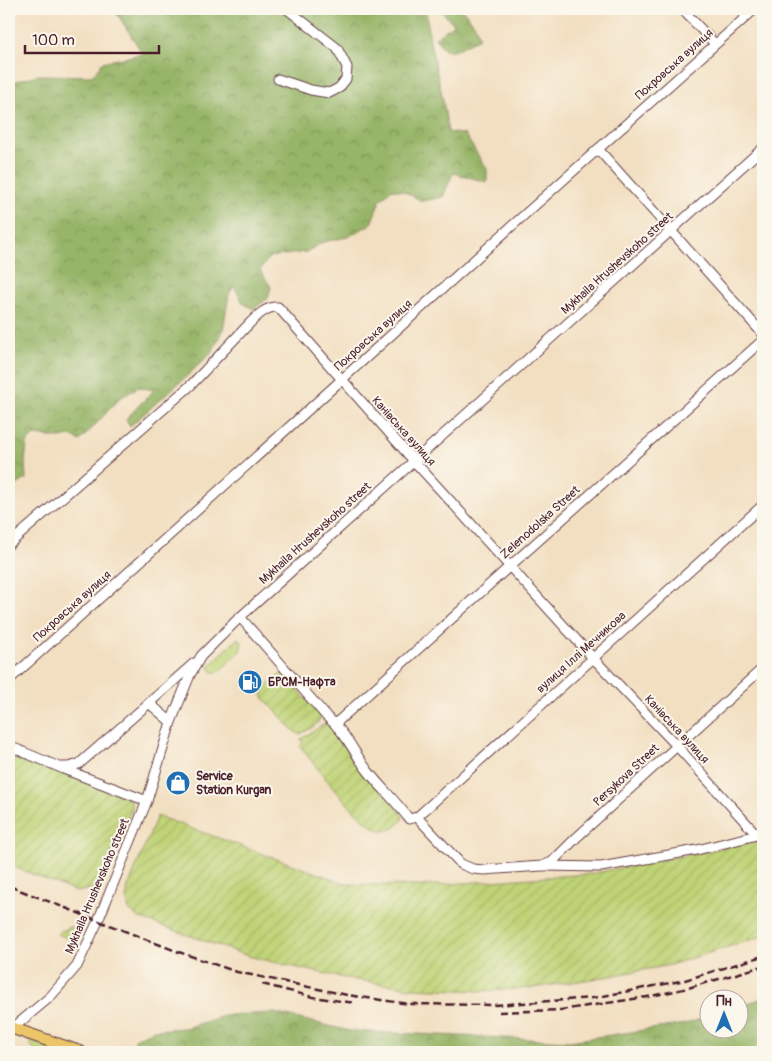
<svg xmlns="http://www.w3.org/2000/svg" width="772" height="1061" viewBox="0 0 772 1061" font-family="Pangolin,sans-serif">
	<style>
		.grass { fill: url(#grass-tufts); stroke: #847950 }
		.forest { fill: url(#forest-crowns); stroke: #706a49 }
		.garden { fill: url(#garden-furrows); stroke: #847950 }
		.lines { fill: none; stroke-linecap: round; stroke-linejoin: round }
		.minor-casing { stroke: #633c42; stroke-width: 11 }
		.major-casing { stroke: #633c42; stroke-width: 13 }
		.minor { stroke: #fff; stroke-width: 9 }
		.major { stroke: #ecc569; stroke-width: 11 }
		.rail { stroke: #4a1f2b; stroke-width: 2.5; stroke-dasharray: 8 4; stroke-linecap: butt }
		.labels { text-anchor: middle; stroke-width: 4; stroke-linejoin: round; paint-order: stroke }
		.street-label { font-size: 12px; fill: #4a1f2b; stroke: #fbf7ec }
		.poi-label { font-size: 12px; font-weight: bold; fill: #4a1f2b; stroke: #fbf7ec; text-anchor: start }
	</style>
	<defs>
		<pattern id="grass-tufts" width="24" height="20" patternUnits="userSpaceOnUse" patternTransform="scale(1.25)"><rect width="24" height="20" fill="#bfd376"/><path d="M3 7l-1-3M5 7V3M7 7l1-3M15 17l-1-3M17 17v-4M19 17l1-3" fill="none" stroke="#a6b566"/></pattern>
		<pattern id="forest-crowns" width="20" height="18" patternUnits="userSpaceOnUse" patternTransform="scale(1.25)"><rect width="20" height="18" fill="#97b567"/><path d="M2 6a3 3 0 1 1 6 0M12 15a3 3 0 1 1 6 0" fill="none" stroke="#7d9355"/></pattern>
		<pattern id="garden-furrows" width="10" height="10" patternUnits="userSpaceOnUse" patternTransform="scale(1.25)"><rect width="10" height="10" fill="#bfd376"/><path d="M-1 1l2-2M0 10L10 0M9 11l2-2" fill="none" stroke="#a6b566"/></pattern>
	</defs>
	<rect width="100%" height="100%" fill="#fbf7ec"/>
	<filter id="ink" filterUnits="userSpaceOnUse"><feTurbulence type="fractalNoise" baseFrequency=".02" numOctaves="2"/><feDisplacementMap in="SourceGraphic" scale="10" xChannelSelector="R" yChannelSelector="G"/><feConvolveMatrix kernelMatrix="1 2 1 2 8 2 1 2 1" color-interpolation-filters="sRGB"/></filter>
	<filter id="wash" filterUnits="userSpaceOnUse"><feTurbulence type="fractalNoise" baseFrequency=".0096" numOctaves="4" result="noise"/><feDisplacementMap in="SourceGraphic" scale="20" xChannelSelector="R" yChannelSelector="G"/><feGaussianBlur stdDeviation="1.12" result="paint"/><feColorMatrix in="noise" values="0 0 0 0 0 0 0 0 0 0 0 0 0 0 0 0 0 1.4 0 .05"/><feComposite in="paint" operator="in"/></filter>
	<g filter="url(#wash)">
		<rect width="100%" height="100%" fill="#f2dfc1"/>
		<g class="grass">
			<path d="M238,638L242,643L240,651L220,671L217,673C212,672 210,671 209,666Z"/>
			<path d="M70,927H75L79,929L74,941L57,934L60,931Z"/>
			<path d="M27,1039L60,1052H36Z"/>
		</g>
		<g class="forest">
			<path d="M114,9H426L430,42L443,100L448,132L465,135L487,169V182L453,173L443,197L422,201L403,191L392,189L380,200L371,224L348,237L323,242L306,252L269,257L260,270L271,287L268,298L254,309L243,303L234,286L229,294L223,330L212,352L187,376L130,426L126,419L154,390L139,387L120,398L80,441L70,436L59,438L35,435L27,443L25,462L26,479L9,490V83L38,75L92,76L103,62L143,54Z"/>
			<path d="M439,9H462L475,25L479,38L454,51L445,50L435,38L454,24Z"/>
			<path d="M763,998V1052H138L135,1050V1039L154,1030L185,1028L227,1015L274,1013L350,1031L570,1041L686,1024L709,1016L710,1028H740V1006Z"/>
		</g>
		<g class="garden">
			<path d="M284,673L321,717C318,726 308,730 300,734L295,732L262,696C264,687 276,677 284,673Z"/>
			<path d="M327,722L336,731L354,762L392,800L403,816C402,822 399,824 394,828C391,830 387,831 383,831C362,828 314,764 300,746L303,743L301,739Z"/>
			<path d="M9,752L128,798L131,802L132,808L100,887L77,892L9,865Z"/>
			<path d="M157,816L347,884L421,886L589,874L763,840V936L670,965L611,976L533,988L482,991L411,988L350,979L303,969L248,956L139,918L129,910L126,899L128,887Z"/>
		</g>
	</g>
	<g filter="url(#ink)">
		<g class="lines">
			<defs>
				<g id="minor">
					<path d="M682,9L715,44"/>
					<path d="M278,79L311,90L329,93L339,88L346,79L347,67L337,48L287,9"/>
					<path d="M598,149L763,334"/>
					<path d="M9,544L191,385L248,325C256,317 266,306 278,307L414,461L593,658L677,746L757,835"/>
					<path d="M240,617L327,717C345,731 354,753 368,771C381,788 397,802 409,819L417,817L461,864L473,869L484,870L542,866L552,862L576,838L677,746L763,668"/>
					<path d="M9,680L513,225L755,9"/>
					<path d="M149,703L171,722"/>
					<path d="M335,724L510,566L763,340"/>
					<path d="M9,746L59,767H68L79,764L149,703L194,663"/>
					<path d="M61,768L147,801"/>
					<path d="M417,817L763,505"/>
					<path d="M544,866L601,867L697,850L757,835L763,829"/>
					<path d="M13,1028L50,997L77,966L98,921L147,801L171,722L190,675L201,656L238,619L763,148"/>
				</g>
				<path id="major" d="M9,1027L81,1052"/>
			</defs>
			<use href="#minor" class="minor-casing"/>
			<use href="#major" class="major-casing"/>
			<use href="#minor" class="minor"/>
			<use href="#major" class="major"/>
			<g class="rail">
				<path d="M9,886L176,951L237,972L347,995L409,1004L494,1005L593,998L685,980L763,956"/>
				<path d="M262,984L313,997L355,1003"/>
				<path d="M499,1012L561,1010L647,997L688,988L763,966"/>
			</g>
		</g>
	</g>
	<defs>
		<symbol id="fuel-disc" viewBox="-11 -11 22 22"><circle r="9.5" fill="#1f6fb2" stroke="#fbf7ec"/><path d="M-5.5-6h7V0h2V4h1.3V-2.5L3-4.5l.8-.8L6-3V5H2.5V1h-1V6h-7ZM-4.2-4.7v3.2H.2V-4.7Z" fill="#fff"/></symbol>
		<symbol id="shop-disc" viewBox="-11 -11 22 22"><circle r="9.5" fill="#1f6fb2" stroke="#fbf7ec"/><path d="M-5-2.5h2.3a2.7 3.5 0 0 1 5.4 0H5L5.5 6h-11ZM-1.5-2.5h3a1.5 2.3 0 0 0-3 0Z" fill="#fff"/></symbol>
	</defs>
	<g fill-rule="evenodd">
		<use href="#fuel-disc" x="236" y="668" width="28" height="28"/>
		<use href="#shop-disc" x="164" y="769" width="28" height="28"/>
	</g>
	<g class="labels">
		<g class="street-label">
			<text transform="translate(674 64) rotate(-42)" y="4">Покровська вулиця</text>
			<text transform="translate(617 263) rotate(-42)" y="4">Mykhaila Hrushevskoho street</text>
			<text transform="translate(373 335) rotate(-42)" y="4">Покровська вулиця</text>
			<text transform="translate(404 431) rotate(48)" y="4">Канівська вулиця</text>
			<text transform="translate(540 522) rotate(-42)" y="4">Zelenodolska Street</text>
			<text transform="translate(315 533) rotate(-42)" y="4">Mykhaila Hrushevskoho street</text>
			<text transform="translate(72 606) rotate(-42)" y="4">Покровська вулиця</text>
			<text transform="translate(581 652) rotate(-42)" y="4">вулиця Іллі Мечникова</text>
			<text transform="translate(677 729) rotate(47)" y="4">Канівська вулиця</text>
			<text transform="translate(626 775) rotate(-43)" y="4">Persykova Street</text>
			<text transform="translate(97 886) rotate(-67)" y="4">Mykhaila Hrushevskoho street</text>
		</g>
		<g class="poi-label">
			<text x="268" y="686">БРСМ-Нафта</text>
			<text x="196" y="780">Service<tspan x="196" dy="14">Station Kurgan</tspan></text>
		</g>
	</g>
	<rect width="772" height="1061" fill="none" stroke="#fbf7ec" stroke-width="30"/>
	<g transform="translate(724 1014)"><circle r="24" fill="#fbf7ec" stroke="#b4a19f"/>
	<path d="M0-4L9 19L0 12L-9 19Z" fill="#1f6fb2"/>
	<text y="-8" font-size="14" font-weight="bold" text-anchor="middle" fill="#4a1f2b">Пн</text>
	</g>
	<path d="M25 45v8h134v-8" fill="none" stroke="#4a1f2b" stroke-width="2.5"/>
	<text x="32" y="45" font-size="15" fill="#4a1f2b" stroke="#fbf7ec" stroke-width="4" paint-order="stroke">100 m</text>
</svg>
